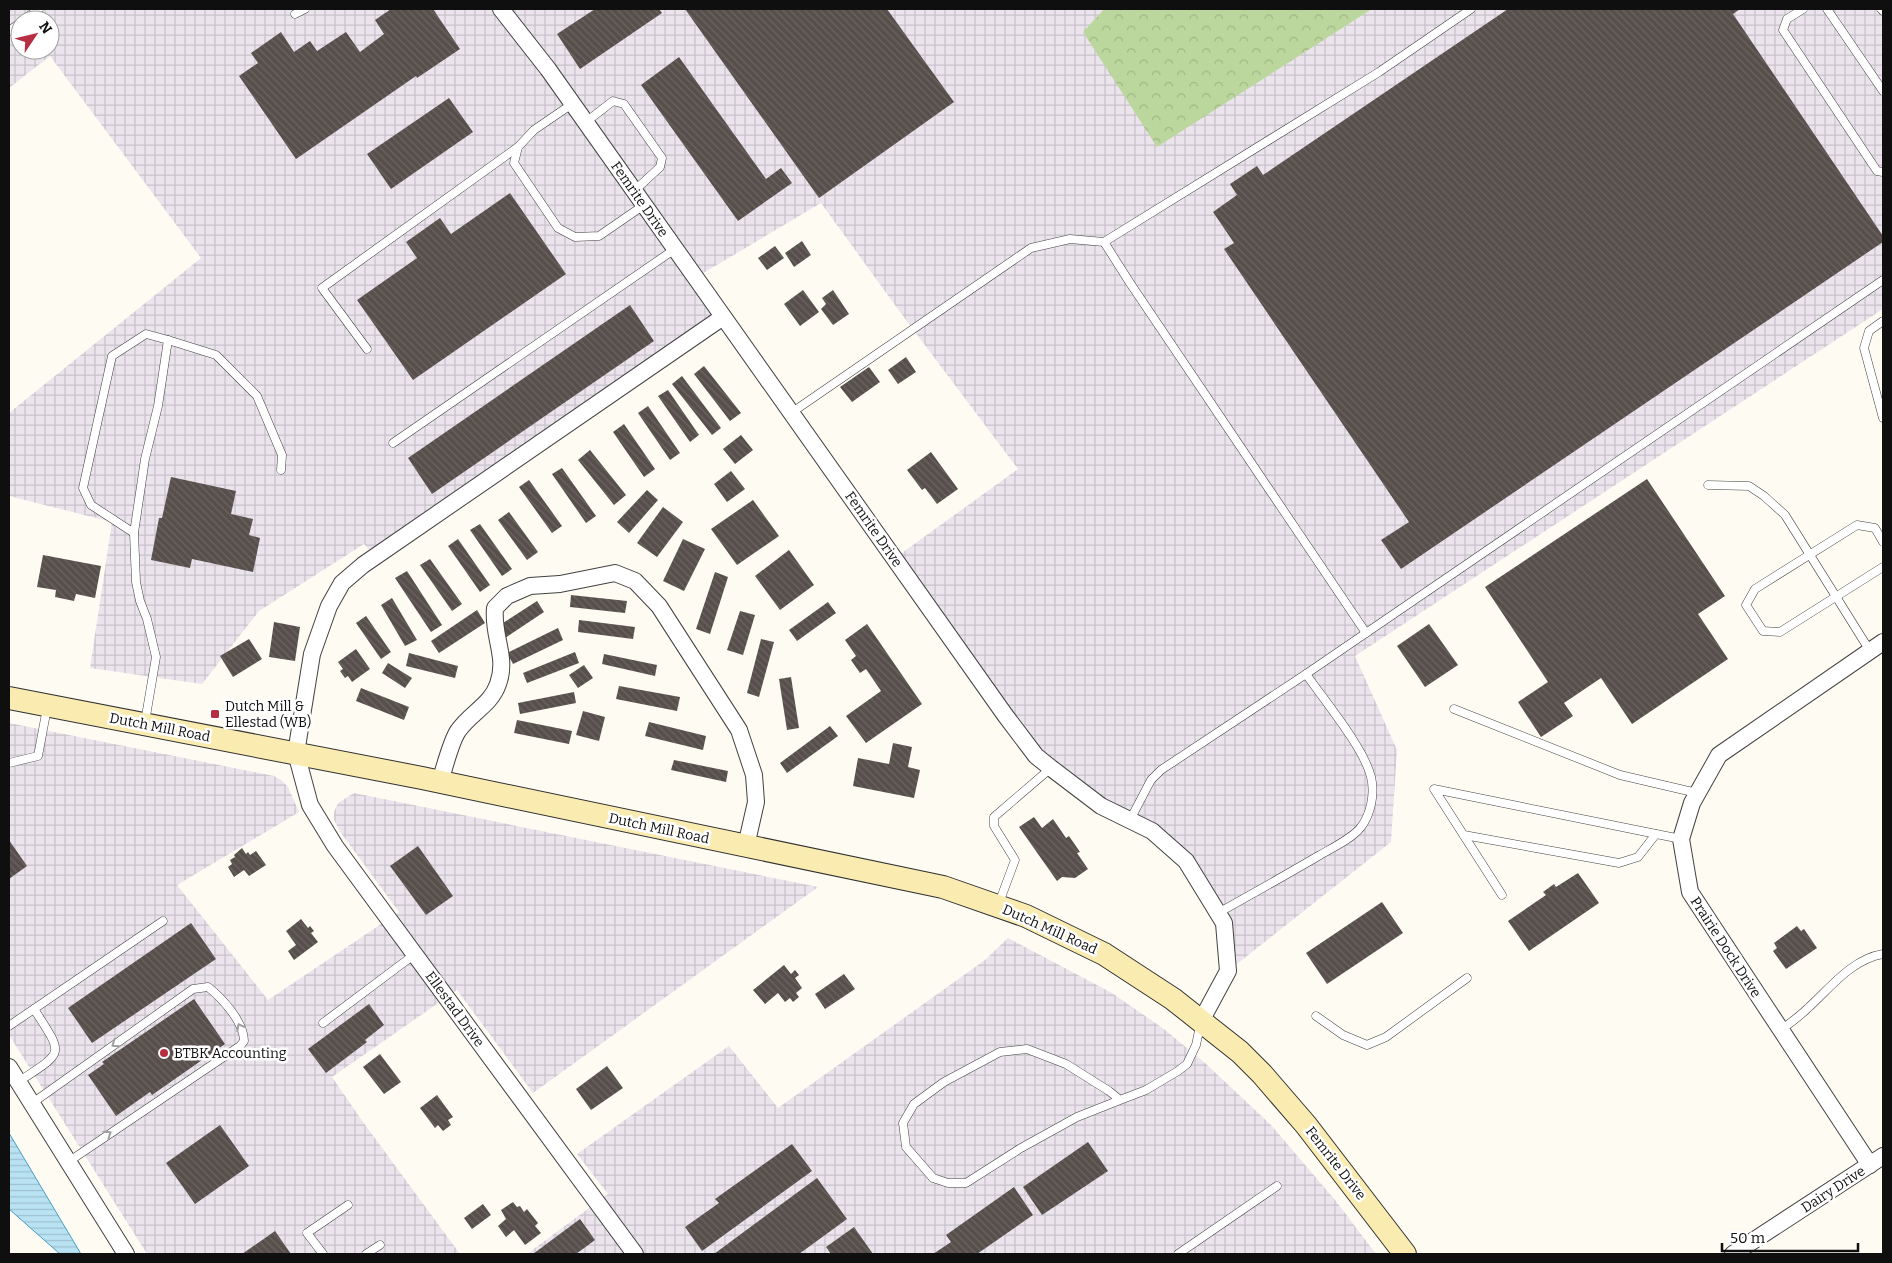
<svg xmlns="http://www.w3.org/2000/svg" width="1892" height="1263" viewBox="0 0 1892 1263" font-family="Bitter,serif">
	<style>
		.industrial { fill: url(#industrial-grid); fill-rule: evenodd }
		.forest { fill: url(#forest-crowns) }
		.water { fill: url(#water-rules); stroke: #449ec6 }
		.building { fill: url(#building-back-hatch) }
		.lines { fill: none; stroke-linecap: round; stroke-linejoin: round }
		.lane-casing { stroke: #424242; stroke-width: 9 }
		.street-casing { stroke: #424242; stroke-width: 18 }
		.secondary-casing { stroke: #313131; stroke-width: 24 }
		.lane { stroke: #fff; stroke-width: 8 }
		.street { stroke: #fff; stroke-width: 16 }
		.secondary { stroke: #faecb1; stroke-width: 22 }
		.oneway { stroke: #9f9f9f }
		.poi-dot { fill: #b82e41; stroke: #fff; stroke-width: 2 }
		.labels { text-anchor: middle; stroke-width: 5; stroke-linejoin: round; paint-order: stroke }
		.street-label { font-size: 14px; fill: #0f0f0f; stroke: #fff }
		.poi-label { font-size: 14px; fill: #0f0f0f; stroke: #fff; text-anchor: start }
	</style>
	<defs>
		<pattern id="industrial-grid" width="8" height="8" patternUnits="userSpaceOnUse" patternTransform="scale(1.25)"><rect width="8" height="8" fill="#ebe4ed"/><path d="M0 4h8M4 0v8" fill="none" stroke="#c8c2ca"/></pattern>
		<pattern id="forest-crowns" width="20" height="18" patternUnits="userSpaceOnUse" patternTransform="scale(1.25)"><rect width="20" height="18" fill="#bcd79d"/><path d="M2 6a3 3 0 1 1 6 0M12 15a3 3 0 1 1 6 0" fill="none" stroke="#a0b786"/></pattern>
		<pattern id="water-rules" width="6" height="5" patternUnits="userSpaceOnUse" patternTransform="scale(1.25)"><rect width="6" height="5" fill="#b9e2f3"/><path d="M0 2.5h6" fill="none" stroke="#9ec1cf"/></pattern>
		<pattern id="building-back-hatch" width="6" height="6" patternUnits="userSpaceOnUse" patternTransform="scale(1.25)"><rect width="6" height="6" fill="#574f4c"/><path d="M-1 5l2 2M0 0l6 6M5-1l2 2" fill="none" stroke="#6a6461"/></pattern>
	</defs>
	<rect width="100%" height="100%" fill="#fefbf2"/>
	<g class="industrial">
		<path d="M9,9H1104L1084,32L1157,146L1372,9H1883V309L1355,656L1397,750L1391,842L1228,971L1224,923L1186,861L1051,768L895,558L1018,469L900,312L821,203L695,278L723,317L375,556L364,544L259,611L202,684L90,668L112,522L9,496V413L201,258L50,56L9,88ZM20,20H50V50H20Z"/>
		<path d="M9,723L274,776L281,780L288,787L299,812L177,885L268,1000L399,912L341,833L334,820V812L338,803L354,793L818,887L533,1093L457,990L332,1077L363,1122L460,1254H147L9,1035Z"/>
		<path d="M1008,938L1112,993L1164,1029L1205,1063L1271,1125L1335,1200L1376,1254H527L608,1194L577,1154L729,1046L778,1108L985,960Z"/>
	</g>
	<path class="forest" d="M1104,9H1372L1157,147L1083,32Z"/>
	<path class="water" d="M9,1133L81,1254H60L9,1209Z"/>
	<g class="building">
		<path d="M391,9H433L460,49L417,78L416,76L296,159L239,76L258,63L251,53L281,32L294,52L310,41L317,51L346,32L360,52L384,34L375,20Z"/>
		<path d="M595,9H659L662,13L580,69L557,34Z"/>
		<path d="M685,9H887L954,102L819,198Z"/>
		<path d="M1508,9H1740L1733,14L1883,236V242L1401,569L1381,540L1409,522L1224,249L1234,243L1213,212L1237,195L1230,184L1257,166L1263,175Z"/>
		<path d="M679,57L766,179L781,168L792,183L738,221L641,85Z"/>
		<path d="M449,98L473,132L391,189L367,154Z"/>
		<path d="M510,193L566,274L413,380L357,300L417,258L406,242L440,218L451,234Z"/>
		<path d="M802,241L811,255L794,267L785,253Z"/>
		<path d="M775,246L784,258L767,270L758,258Z"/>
		<path d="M803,290L819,312L800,326L784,304Z"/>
		<path d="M833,290L849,314L833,325L821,309L826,304L822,298Z"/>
		<path d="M630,305L654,341L432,494L408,458Z"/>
		<path d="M906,357L916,372L898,384L888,370Z"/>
		<path d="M704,366L741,413L730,421L694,374Z"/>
		<path d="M869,367L880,382L852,402L840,387Z"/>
		<path d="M682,376L721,428L712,435L672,384Z"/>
		<path d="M668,390L699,435L690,442L658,396Z"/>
		<path d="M648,406L680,453L670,460L638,413Z"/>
		<path d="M624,424L655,469L644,477L613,432Z"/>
		<path d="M741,435L753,450L735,464L723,449Z"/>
		<path d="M590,450L626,495L614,505L578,460Z"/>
		<path d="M931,452L958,489L937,504L925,488L922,490L907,470Z"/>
		<path d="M562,468L596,516L586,523L552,474Z"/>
		<path d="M731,471L745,489L727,502L714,484Z"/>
		<path d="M171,477L236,491L231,514L253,519L249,535L260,538L253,572L192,559L190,568L151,560L159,518H162Z"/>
		<path d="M1647,479L1725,596L1698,614L1728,659L1632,724L1601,678L1564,703L1573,716L1541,737L1518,702L1548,682L1485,587Z"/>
		<path d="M529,480L562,526L552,533L519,487Z"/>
		<path d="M647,490L658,500L629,533L617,522Z"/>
		<path d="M753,500L779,536L737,565L711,529Z"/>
		<path d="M663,507L683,522L657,557L637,543Z"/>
		<path d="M509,512L538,552L527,560L498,520Z"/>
		<path d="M480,524L512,569L502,576L470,530Z"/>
		<path d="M458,539L490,585L480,592L448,546Z"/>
		<path d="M683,539L705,549L684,591L663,581Z"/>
		<path d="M789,550L814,585L780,610L755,576Z"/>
		<path d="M43,555L101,566L95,598L76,594L74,601L55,597L56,590L37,587Z"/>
		<path d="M430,559L462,604L452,611L420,565Z"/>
		<path d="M407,571L442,625L431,632L395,578Z"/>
		<path d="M715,572L728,577L710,634L696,629Z"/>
		<path d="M571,595L627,601L625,613L570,607Z"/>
		<path d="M392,598L417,640L405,646L381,605Z"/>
		<path d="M537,601L544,612L505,638L497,627Z"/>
		<path d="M828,602L836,613L797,641L789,630Z"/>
		<path d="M477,610L485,623L439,653L431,641Z"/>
		<path d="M740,611L755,615L743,655L727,650Z"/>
		<path d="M366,616L391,652L381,659L356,623Z"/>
		<path d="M579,620L635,627L633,639L578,632Z"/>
		<path d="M274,622L300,627L295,661L269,657Z"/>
		<path d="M867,624L922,704L866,743L846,716L881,691L866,669L860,673L851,660L856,656L845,640Z"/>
		<path d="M1429,624L1458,665L1425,687L1397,646Z"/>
		<path d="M558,628L563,640L513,664L507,653Z"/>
		<path d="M249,639L262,659L233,677L220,656Z"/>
		<path d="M761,639L774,642L759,697L747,693Z"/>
		<path d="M356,649L370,669L352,682L348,676L345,678L340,671L343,669L338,662Z"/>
		<path d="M575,652L579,663L527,683L523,673Z"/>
		<path d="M409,653L458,666L455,678L406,666Z"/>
		<path d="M604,654L657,665L655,676L602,664Z"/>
		<path d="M388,663L412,678L405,688L382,673Z"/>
		<path d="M584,665L593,678L578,688L569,675Z"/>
		<path d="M791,677L799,728L787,730L779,679Z"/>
		<path d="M619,686L680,697L677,711L616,699Z"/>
		<path d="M361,688L409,707L404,720L356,701Z"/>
		<path d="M574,692L576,703L520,714L518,703Z"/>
		<path d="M583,711L605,717L599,741L576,735Z"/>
		<path d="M517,720L572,731L569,744L514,733Z"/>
		<path d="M649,722L706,736L703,750L645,736Z"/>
		<path d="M830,726L838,736L787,773L780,763Z"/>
		<path d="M893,743L912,747L908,767L920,770L914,798L853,786L858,758L889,764Z"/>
		<path d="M674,760L728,771L726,782L671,770Z"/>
		<path d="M1034,817L1042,828L1053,819L1066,838L1069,836L1080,852L1077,853L1088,869L1075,878L1062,877L1057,881L1019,827Z"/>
		<path d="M9,840L27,866L9,879Z"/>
		<path d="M418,846L453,896L426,915L390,866Z"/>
		<path d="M242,848L246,854L248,852L250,855L256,851L266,865L249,876L244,870L234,877L228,867L232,864L230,860L235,857L234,855Z"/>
		<path d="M1578,873L1599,903L1529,951L1508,921L1546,895L1543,892L1554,884L1556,887Z"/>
		<path d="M1382,902L1403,933L1327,984L1306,953Z"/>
		<path d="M301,919L308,928L310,926L314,931L311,933L318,942L294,960L288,951L296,945L286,931Z"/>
		<path d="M191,923L216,959L92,1043L68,1008Z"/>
		<path d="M1797,926L1801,931L1804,929L1817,948L1786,969L1773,951L1777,948L1774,943Z"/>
		<path d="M784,965L791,974L795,970L799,975L795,978L802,988L796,993L799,997L793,1002L790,998L785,1002L778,993L765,1004L753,990Z"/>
		<path d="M844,974L855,989L825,1009L815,994Z"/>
		<path d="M194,999L225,1044L152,1095L150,1092L116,1116L88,1075L104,1064L102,1062Z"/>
		<path d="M369,1004L384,1025L365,1040L367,1042L326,1073L308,1049Z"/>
		<path d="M380,1054L401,1082L384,1094L363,1067Z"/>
		<path d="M607,1066L623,1088L591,1110L576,1089Z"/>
		<path d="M437,1095L453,1117L448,1120L451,1125L443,1131L438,1125L435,1128L420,1108Z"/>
		<path d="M220,1125L249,1166L195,1204L166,1163Z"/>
		<path d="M1088,1142L1108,1171L1042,1215L1023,1187Z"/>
		<path d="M792,1144L812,1171L702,1251L685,1227L719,1203L715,1199Z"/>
		<path d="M817,1178L847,1219L799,1254H714Z"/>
		<path d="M1014,1187L1033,1215L977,1254H933L951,1242L946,1235Z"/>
		<path d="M513,1202L517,1207L520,1206L524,1212L527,1209L538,1223L535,1226L541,1233L525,1245L514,1230L506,1237L498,1226L506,1219L501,1210Z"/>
		<path d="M483,1204L491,1215L472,1229L464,1218Z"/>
		<path d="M580,1219L595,1240L576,1254H533Z"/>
		<path d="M854,1227L873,1254H831L826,1247Z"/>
		<path d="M275,1231L291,1254H242Z"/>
	</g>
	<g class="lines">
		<defs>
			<g id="lane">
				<path d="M1803,9L1787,19L1783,30L1877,171L1883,172"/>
				<path d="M1827,9L1883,91"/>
				<path d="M1881,9L1883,11"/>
				<path d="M295,14L305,9"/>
				<path d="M23,20L39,9"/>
				<path d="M9,31L20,23"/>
				<path d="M572,104L534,130L518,147L514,163L558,228L575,237L599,236L644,205"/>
				<path d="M586,122L613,101L624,104L662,158L660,167L634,191"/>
				<path d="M1883,321L1869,331L1864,348L1883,418"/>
				<path d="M367,349L322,288L518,147"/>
				<path d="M791,413L1031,248L1070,239L1104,242"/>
				<path d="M393,443L675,249"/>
				<path d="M1708,485L1749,486L1764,496L1785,515L1870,651"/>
				<path d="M134,533L91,505L83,488L112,356L146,334L168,340"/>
				<path d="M1883,542L1875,528L1857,525L1755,589L1746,605L1763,631L1780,632L1883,567"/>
				<path d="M1366,633L1130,283L1104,242L1379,72L1471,9"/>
				<path d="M1454,709L1620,775L1697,793"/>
				<path d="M145,722L156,657L147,619L140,601L136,582L134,533L145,459L158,406L168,340L216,355L257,396L282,455L281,470"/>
				<path d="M9,763L38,756L47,708"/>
				<path d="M1130,820L1151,780L1161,770L1306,674L1883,280"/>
				<path d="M1464,835L1619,863L1638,857L1656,834"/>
				<path d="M1502,895L1434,789L1681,839"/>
				<path d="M999,903L1015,860L994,826V817L1051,768"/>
				<path d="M1218,913C1252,894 1286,875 1320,855C1332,848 1353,838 1361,827C1371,814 1375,793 1371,777C1364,748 1324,700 1306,674"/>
				<path d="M1316,1016L1343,1035L1367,1045L1386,1037L1467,978"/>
				<path d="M323,1023L415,954"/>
				<path d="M9,1026L163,921"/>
				<path d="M1781,1030C1790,1023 1800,1016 1808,1008C1830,988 1852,959 1883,954"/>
				<path d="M18,1082C65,1051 64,1056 34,1009"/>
				<path d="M1120,1100L1109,1091L1066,1064L1027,1049L1000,1052L944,1082L914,1104L903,1123L906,1147L933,1178L948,1183H966L1021,1148L1077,1117L1120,1100L1146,1090L1178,1071L1187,1064L1196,1045L1200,1026"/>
				<path d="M31,1104L193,989L208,987C222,998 244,1022 244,1041L240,1046L68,1162"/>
				<path d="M323,1254L307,1233L348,1205"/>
				<path d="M366,1254L380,1245"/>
				<path d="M1178,1254L1277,1186"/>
			</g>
			<g id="street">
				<path d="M501,9L548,69L1005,715L1036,756L1051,768L1101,806L1152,831L1186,861L1224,923L1228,971L1201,1021"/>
				<path d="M440,782C444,769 451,741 458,731C470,713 491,705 498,684C508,657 492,636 495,608L507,596L530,586L560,584L615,573L635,581L659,606L739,730L754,775L756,802L746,846"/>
				<path d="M9,1067L126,1254"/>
				<path d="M1870,1165L1690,892L1681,839L1692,803L1719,755L1883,642"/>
				<path d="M635,1254L335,846L310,805L296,753L312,654L329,606L342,583L363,565L723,317"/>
				<path d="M1733,1254L1883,1156"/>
			</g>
			<path id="secondary" d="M9,698L422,778L943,887L1026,916L1104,954L1173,999L1240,1052L1262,1074L1306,1125L1405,1254"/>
		</defs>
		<use href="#lane" class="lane-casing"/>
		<use href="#street" class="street-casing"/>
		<use href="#secondary" class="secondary-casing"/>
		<use href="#lane" class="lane"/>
		<use href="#street" class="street"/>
		<use href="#secondary" class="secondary"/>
	</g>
	<defs><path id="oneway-chevron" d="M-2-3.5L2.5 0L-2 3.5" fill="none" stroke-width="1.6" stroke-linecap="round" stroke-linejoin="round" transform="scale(1.25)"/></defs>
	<g class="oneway">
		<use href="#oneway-chevron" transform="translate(240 1027) rotate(-118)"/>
		<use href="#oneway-chevron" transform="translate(115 1044) rotate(145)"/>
		<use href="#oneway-chevron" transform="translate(108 1134) rotate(-34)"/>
	</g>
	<g class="poi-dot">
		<rect x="210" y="709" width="10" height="10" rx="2.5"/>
		<circle cx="164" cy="1053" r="5"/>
	</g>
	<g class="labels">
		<g class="street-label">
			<text transform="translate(640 199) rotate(55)" y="5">Femrite Drive</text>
			<text transform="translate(874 529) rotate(55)" y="5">Femrite Drive</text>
			<text transform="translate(160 727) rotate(11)" y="5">Dutch Mill Road</text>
			<text transform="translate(659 828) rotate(12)" y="5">Dutch Mill Road</text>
			<text transform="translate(1050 929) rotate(24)" y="5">Dutch Mill Road</text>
			<text transform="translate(1726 947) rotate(57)" y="5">Prairie Dock Drive</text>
			<text transform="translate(455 1009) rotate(54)" y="5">Ellestad Drive</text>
			<text transform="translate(1336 1163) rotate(52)" y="5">Femrite Drive</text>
			<text transform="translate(1833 1189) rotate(-33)" y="5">Dairy Drive</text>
		</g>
		<g class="poi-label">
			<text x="225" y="711">Dutch Mill &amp;<tspan x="225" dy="16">Ellestad (WB)</tspan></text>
			<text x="174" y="1058">BTBK Accounting</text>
		</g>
	</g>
	<rect width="1892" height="1263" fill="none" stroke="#0f0f0f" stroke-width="20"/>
	<g transform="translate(35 35) rotate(55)"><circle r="24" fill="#ffffff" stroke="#9f9f9f"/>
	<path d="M0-4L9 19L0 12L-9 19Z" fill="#b82e41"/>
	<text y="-8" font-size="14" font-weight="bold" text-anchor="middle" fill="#0f0f0f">N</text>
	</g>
	<path d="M1722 1243v8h136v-8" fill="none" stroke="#0f0f0f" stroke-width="2.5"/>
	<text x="1730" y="1243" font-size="15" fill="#0f0f0f" stroke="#ffffff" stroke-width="4" paint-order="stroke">50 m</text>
</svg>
